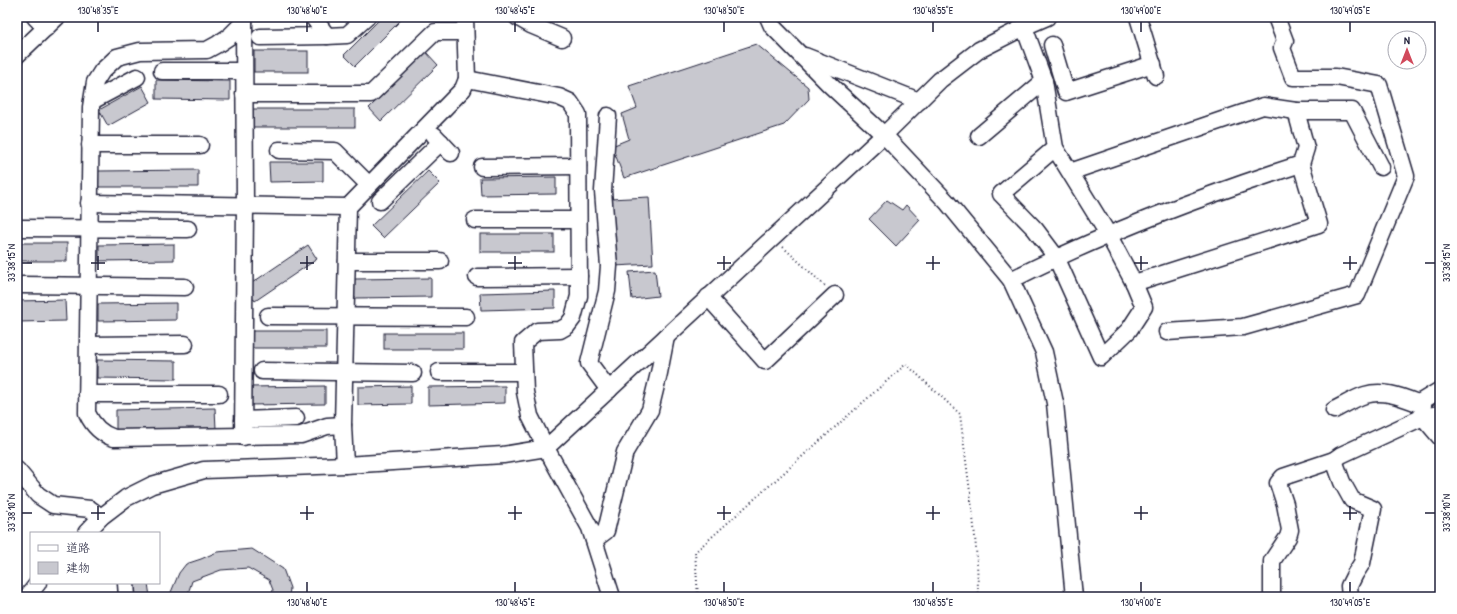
<svg xmlns="http://www.w3.org/2000/svg" width="1457" height="614" viewBox="0 0 1457 614" font-family="'Patrick Hand','Klee One',sans-serif">
	<style>
		.building { fill: #c8c8cf; stroke: #22223b }
		.lines { fill: none; stroke-linecap: round; stroke-linejoin: round }
		.minor-casing { stroke: #22223b; stroke-width: 19 }
		.path { stroke: #22223b; stroke-width: 2; stroke-dasharray: 1 3; stroke-linecap: butt }
		.minor { stroke: #fff; stroke-width: 16 }
		.ticks { fill: none; stroke: #22223b; stroke-width: 1.5 }
		.neatline { fill: none; stroke: #22223b; stroke-width: 1.5 }
		.ticks-label { font-size: 10px; text-anchor: middle; fill: #22223b }
	</style>
	<rect width="100%" height="100%" fill="#fff"/>
	<filter id="ink" filterUnits="userSpaceOnUse"><feTurbulence type="fractalNoise" baseFrequency=".025" numOctaves="2"/><feDisplacementMap in="SourceGraphic" scale="8" xChannelSelector="R" yChannelSelector="G"/><feConvolveMatrix kernelMatrix="1 2 1 2 8 2 1 2 1" color-interpolation-filters="sRGB"/></filter>
	<g filter="url(#ink)">
		<g class="building">
			<path d="M382,17H404L355,66L344,55Z"/>
			<path d="M756,44L808,87L809,99L784,125L624,178L612,146L629,139L622,114L637,108L629,86Z"/>
			<rect x="254" y="51" width="54" height="21"/>
			<path d="M426,52L438,65L381,121L369,108Z"/>
			<path d="M156,80L230,81V100L156,99Z"/>
			<path d="M142,86L151,102L108,126L99,110Z"/>
			<rect x="253" y="109" width="102" height="18"/>
			<path d="M269,162H323V181L270,182Z"/>
			<path d="M198,170V187H98V171Z"/>
			<path d="M428,171L440,183L383,238L371,226Z"/>
			<path d="M556,177V194L481,195L480,178Z"/>
			<path d="M649,197L653,264L614,266L610,199Z"/>
			<path d="M887,200L902,210L906,205L920,220L896,246L869,219Z"/>
			<rect x="480" y="234" width="74" height="18"/>
			<rect x="17" y="243" width="50" height="18"/>
			<path d="M174,244V260L99,261V245Z"/>
			<path d="M308,245L317,259L255,301L246,287Z"/>
			<path d="M655,270L658,296L632,299L629,272Z"/>
			<path d="M431,278V297L354,298V279Z"/>
			<path d="M555,291V308L481,310L480,293Z"/>
			<path d="M65,300L66,321L17,322V301Z"/>
			<path d="M176,303V320L98,321V304Z"/>
			<rect x="249" y="331" width="77" height="17"/>
			<rect x="384" y="333" width="79" height="16"/>
			<path d="M97,360L176,361V379L97,378Z"/>
			<path d="M325,386V404L247,405V387Z"/>
			<path d="M411,386V404L358,405V387Z"/>
			<path d="M505,386V403L428,405V387Z"/>
			<path d="M215,408L216,429L116,431V410Z"/>
			<path d="M252,549L283,569L290,588L289,597H271L273,590L269,580L248,568L221,570L192,581L187,597H169L179,573L186,564L201,559L217,552Z"/>
			<path d="M131,583H148L150,597H131Z"/>
		</g>
		<g class="lines">
			<defs>
				<g id="minor">
					<path d="M35,17L46,28"/>
					<path d="M517,17L531,25L562,38"/>
					<path d="M768,17L772,26L830,85L884,135L947,202L1011,280L1044,352L1055,403L1074,597"/>
					<path d="M1138,17L1156,76"/>
					<path d="M244,22L230,36L218,44L207,50L140,51L117,57L102,71L95,82L91,107L87,413C93,426 101,434 114,438L301,435L327,426L343,425"/>
					<path d="M1024,27L1044,81L1055,148L1108,234L1134,283L1319,224L1301,164L1306,148L1296,111L1263,106L1070,172"/>
					<path d="M327,36L347,35L367,17"/>
					<path d="M260,37L327,36L313,17"/>
					<path d="M1052,45L1066,92L1153,64"/>
					<path d="M17,55L57,17"/>
					<path d="M805,56L919,101"/>
					<path d="M162,71H244"/>
					<path d="M467,79L559,97L570,102L578,114L579,296L573,318L567,326L560,330L537,331L523,343L525,392L530,416L546,448L590,528L612,597"/>
					<path d="M244,94H371L435,32H465"/>
					<path d="M92,101L137,77"/>
					<path d="M1296,111H1352L1381,167"/>
					<path d="M608,116L603,191L609,266L607,291L589,363L609,390"/>
					<path d="M434,135L451,153"/>
					<path d="M979,136L1044,81"/>
					<path d="M90,145H200"/>
					<path d="M1055,148L1001,194L1035,229L1056,257L1101,357L1129,330L1144,307L1134,283"/>
					<path d="M279,150L335,151L369,185"/>
					<path d="M482,167L578,166"/>
					<path d="M380,201L441,142"/>
					<path d="M89,203L348,207"/>
					<path d="M475,220H578"/>
					<path d="M17,228L188,229"/>
					<path d="M347,261H440"/>
					<path d="M477,277L579,276"/>
					<path d="M1011,280C1104,233 1202,196 1301,164"/>
					<path d="M22,285L185,287"/>
					<path d="M708,297L765,361L835,295"/>
					<path d="M268,316L466,317"/>
					<path d="M1167,332L1243,327L1357,295L1406,176L1379,85L1336,77H1293L1282,48L1285,41L1276,17"/>
					<path d="M88,345L185,344"/>
					<path d="M262,371L413,373"/>
					<path d="M439,372H524"/>
					<path d="M1440,390L1422,401L1423,417L1440,437"/>
					<path d="M87,394H219"/>
					<path d="M1334,410C1344,405 1355,398 1365,395C1385,389 1404,398 1423,405"/>
					<path d="M243,420L296,418"/>
					<path d="M243,437L245,206L244,17"/>
					<path d="M1334,460L1342,482L1352,500L1373,509L1362,563L1355,574L1349,586L1350,597"/>
					<path d="M345,465L343,425L348,207L463,89L467,79L465,17"/>
					<path d="M17,470L38,495L53,505L90,509L101,517"/>
					<path d="M86,533L101,517L126,498L152,485L204,470L345,465L503,455L546,448L884,135L940,80L979,50L1024,27L1047,17"/>
					<path d="M594,540L606,531L625,452L650,410L659,373L666,337"/>
					<path d="M126,583L127,597"/>
					<path d="M27,597L38,583"/>
					<path d="M1272,597V561L1288,537L1290,530L1285,504L1278,483L1283,477L1334,460L1341,455L1423,417L1440,414"/>
				</g>
			</defs>
			<use href="#minor" class="minor-casing"/>
			<g class="path">
				<path d="M783,247L825,286"/>
				<path d="M698,597L695,552L906,364L960,414C967,474 978,536 978,597"/>
			</g>
			<use href="#minor" class="minor"/>
		</g>
	</g>
	<path class="ticks" d="M98,22V32M307,22V32M515,22V32M724,22V32M933,22V32M1141,22V32M1350,22V32M98,256V270M307,256V270M515,256V270M724,256V270M933,256V270M1141,256V270M1350,256V270M22,263H32M91,263H105M300,263H314M508,263H522M717,263H731M926,263H940M1134,263H1148M1343,263H1357M1425,263H1435M98,506V520M307,506V520M515,506V520M724,506V520M933,506V520M1141,506V520M1350,506V520M22,513H32M91,513H105M300,513H314M508,513H522M717,513H731M926,513H940M1134,513H1148M1343,513H1357M1425,513H1435M307,582V592M515,582V592M724,582V592M933,582V592M1141,582V592M1350,582V592"/>
	<rect width="1457" height="614" fill="none" stroke="#fff" stroke-width="44"/>
	<rect x="30" y="532" width="130" height="52" fill="#ffffff" stroke="#a7a7b1"/>
	<rect x="38" y="545" width="20" height="6" fill="#ffffff" stroke="#a7a7b1"/>
	<text x="66" y="552" font-size="12" fill="#22223b">道路</text>
	<rect x="38" y="562" width="20" height="12" fill="#c8c8cf" stroke="#a7a7b1"/>
	<text x="66" y="572" font-size="12" fill="#22223b">建物</text>
	<g transform="translate(1407 50)"><circle r="19" fill="#ffffff" stroke="#a7a7b1"/>
	<path d="M0-3L7 15L0 10L-7 15Z" fill="#d1495b"/>
	<text y="-6" font-size="11" font-weight="bold" text-anchor="middle" fill="#22223b">N</text>
	</g>
	<rect x="22" y="22" width="1413" height="570" class="neatline"/>
	<g class="ticks-label">
		<text x="98" y="14">130°48'35"E</text>
		<text x="307" y="14">130°48'40"E</text>
		<text x="515" y="14">130°48'45"E</text>
		<text x="724" y="14">130°48'50"E</text>
		<text x="933" y="14">130°48'55"E</text>
		<text x="1141" y="14">130°49'00"E</text>
		<text x="1350" y="14">130°49'05"E</text>
		<text transform="translate(11 263) rotate(-90)" y="4">33°38'15"N</text>
		<text transform="translate(1446 263) rotate(-90)" y="4">33°38'15"N</text>
		<text transform="translate(11 513) rotate(-90)" y="4">33°38'10"N</text>
		<text transform="translate(1446 513) rotate(-90)" y="4">33°38'10"N</text>
		<text x="307" y="606">130°48'40"E</text>
		<text x="515" y="606">130°48'45"E</text>
		<text x="724" y="606">130°48'50"E</text>
		<text x="933" y="606">130°48'55"E</text>
		<text x="1141" y="606">130°49'00"E</text>
		<text x="1350" y="606">130°49'05"E</text>
	</g>
</svg>
